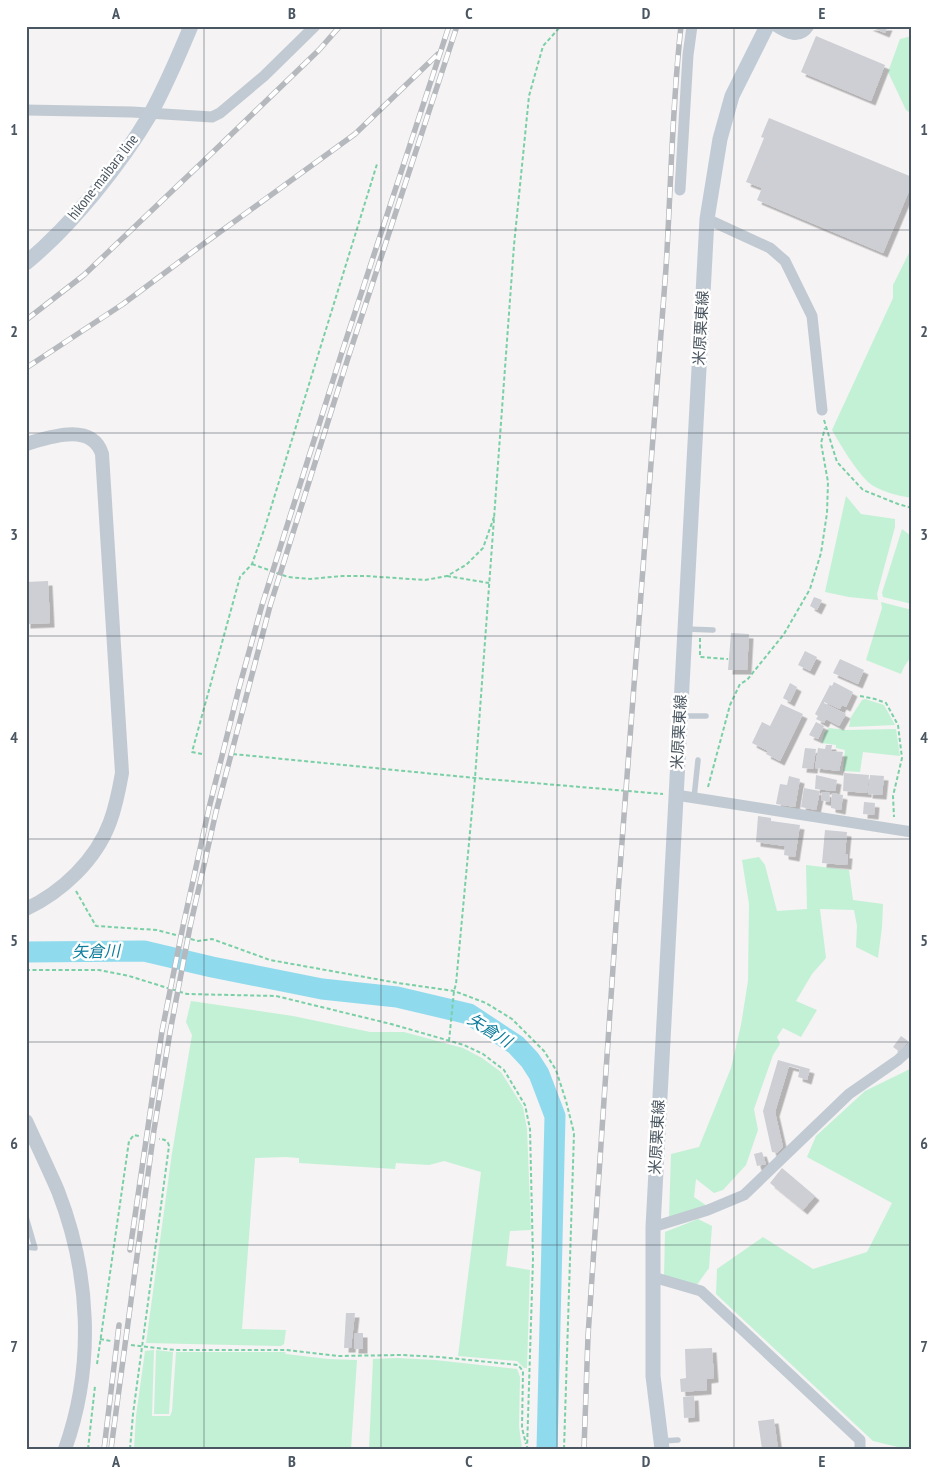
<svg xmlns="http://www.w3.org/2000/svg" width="938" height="1475" viewBox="0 0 938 1475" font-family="'PT Sans Narrow','Noto Sans JP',sans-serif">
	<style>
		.green { fill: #c3f1d5 }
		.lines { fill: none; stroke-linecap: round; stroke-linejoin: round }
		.river { stroke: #90daee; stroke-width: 21 }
		.building { fill: #cdcfd5; filter: url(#shadow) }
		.path { stroke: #7ad0a6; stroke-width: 2; stroke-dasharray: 4 2.5; stroke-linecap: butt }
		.service { stroke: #c1cad2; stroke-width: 5.5 }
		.minor { stroke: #c1cad2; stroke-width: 11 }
		.tertiary { stroke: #c1cad2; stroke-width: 14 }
		.secondary { stroke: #c1cbd6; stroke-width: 15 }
		.rail-casing { stroke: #b5b8bd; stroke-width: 5.5 }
		.rail { stroke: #fff; stroke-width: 4; stroke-dasharray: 11; stroke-linecap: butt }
		.grid { fill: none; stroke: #4a5661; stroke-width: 1; stroke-opacity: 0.55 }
		.labels { text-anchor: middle; stroke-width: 5; stroke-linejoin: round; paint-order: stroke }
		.street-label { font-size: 15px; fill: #4a5661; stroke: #fff }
		.water-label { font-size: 16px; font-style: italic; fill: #0c7c9b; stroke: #fff }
		.neatline { fill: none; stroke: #4a5661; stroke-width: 2 }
		.grid-label { font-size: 16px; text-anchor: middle; font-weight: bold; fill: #4a5661 }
	</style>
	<defs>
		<filter id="shadow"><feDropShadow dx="4.5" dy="4.5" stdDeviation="0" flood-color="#0004"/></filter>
	</defs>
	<rect width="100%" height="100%" fill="#f5f3f3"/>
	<g class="green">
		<path d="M912,36V114L906,110L888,72L900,39Z"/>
		<path d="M912,247V498C899,496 878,491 868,482C855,469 841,446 832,430L893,298V285Z"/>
		<path d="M846,496L861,514L895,519V527L877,594L878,600L849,597L825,592Z"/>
		<path d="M902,529L912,537V604L883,597L882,593Z"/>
		<path d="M881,602L912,610V655L904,667L901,674L866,660L882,608Z"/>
		<path d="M865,699L884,705L895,725L849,727L851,717L862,700Z"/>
		<path d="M829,728L847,730L896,729L900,756L863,752L860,772L843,771L845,750L836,748V745L822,743L824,733Z"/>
		<path d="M759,857L765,865L777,911L807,909L806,865L849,870L853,900L883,904L882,927L878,958L856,947L857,926L854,910L820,909L826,958L812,974L796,1001L817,1010L801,1037L783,1028L777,1037L780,1044L773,1055L754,1109L758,1130L746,1165L723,1190L714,1193L696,1179L694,1197L707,1206L669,1218L671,1154L699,1147L731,1068L741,1025L748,981L749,904L742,860Z"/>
		<path d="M191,1001L293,1016L370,1032H404L463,1048L482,1058L501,1072L523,1107L527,1129L531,1230L510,1231L506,1266L530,1270L527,1368H524L517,1361L458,1356L481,1172L444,1161L429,1165L396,1163L395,1169L299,1163V1158L286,1157L255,1158L242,1329L286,1330L284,1344L281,1346L146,1343L172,1153L192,1035L186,1022Z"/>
		<path d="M912,1068V1449H906L873,1441L716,1294L717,1269L763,1237L813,1269L867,1252L892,1203L807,1157L816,1136L865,1091Z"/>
		<path d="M698,1219L712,1226L709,1268L696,1286L664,1278L665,1232Z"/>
		<path d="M154,1350L152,1416H170L172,1411L176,1352H285L286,1354L328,1359L357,1360L351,1449H134L136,1416L145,1351Z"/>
		<path d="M156,1350L173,1352L169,1414H154Z"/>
		<path d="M397,1358L435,1360L517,1369L520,1377L519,1426L522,1449H369L373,1359Z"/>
	</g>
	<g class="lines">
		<path class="river" d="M26,952L144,951L212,967L322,989L397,997L469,1014L516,1045L530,1060L539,1074L555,1116L547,1449"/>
	</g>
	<g class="building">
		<path d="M868,26H888L885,33Z"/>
		<path d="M816,36L885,65L871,101L801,72Z"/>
		<path d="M769,118L912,177V184L883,253L757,200L762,188L746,182L764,138L761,137Z"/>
		<path d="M48,581L50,623L26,624V582Z"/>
		<path d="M814,597L822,600L817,610L810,606Z"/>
		<path d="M731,633L749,634L747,670H728Z"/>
		<path d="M805,651L817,657L810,671L798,665Z"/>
		<path d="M840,659L864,670L858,684L833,673Z"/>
		<path d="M834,682L853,692L846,707L842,705L840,709L824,702V703L846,714L839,726L826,719L824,723L816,719L818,716L815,714L830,685L832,686Z"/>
		<path d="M790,683L797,687L790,702L783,698Z"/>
		<path d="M781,704L803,714L780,761L766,754L768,751L752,743L762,722L770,726Z"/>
		<path d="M816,722L824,726L818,739L809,735Z"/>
		<path d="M826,745H832L831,751L843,752L839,771L815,768L818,748L825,749Z"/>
		<path d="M805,748L816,749L813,769L802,768Z"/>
		<path d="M844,773L869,775L867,793L843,791Z"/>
		<path d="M816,775L837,780L835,791L815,789Z"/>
		<path d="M870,775L884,776L882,795L868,794Z"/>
		<path d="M789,776L800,779L795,807L776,804L780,784L787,785Z"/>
		<path d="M804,788L820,791L816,810L801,807Z"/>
		<path d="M822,792L830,793L829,802L821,800Z"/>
		<path d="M832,793L843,795L841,810L831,808Z"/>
		<path d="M864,802L875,803L874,815L863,814Z"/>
		<path d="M758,816L771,818V821L800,825L795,857L784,855L785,846L756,842Z"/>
		<path d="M825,830L847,832L845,854H848L847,865L822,863Z"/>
		<path d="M901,1036L908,1041L900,1052L893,1047Z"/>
		<path d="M778,1060L810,1069L807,1080L798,1077L800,1069L789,1066L775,1112L783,1147L777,1153L772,1152L763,1111Z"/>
		<path d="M762,1152L766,1164L757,1166L754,1154Z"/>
		<path d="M782,1168L815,1196L803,1210L770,1183Z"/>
		<path d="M346,1313H355L351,1348H344Z"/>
		<path d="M355,1333H363V1349H354Z"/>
		<path d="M712,1348L714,1378L707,1379V1390L681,1392L680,1379L686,1378L685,1349Z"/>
		<path d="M694,1396L695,1417L684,1418L683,1397Z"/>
		<path d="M774,1419L778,1449H762L758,1421Z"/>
	</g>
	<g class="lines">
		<g class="path">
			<path d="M824,420L837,462L863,490L898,504L912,508"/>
			<path d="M252,564L288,577L310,579L342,576H366L425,580L447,576L466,565L483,548L494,517"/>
			<path d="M447,576L489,583"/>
			<path d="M700,638V657L728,659"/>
			<path d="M860,696L875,699L886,703L898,725L902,758L893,796L894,817"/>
			<path d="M202,754L192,752L240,577L252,564L265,527L377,164"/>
			<path d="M233,754L475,778L663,794"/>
			<path d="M708,787L730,705L740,684L747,680L784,634L810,589L821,553L827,513L828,482L821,443L825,428"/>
			<path d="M76,891L96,926L157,930L198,941L212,939L270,960L398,983L454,991L486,1003L512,1019L544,1051L556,1070L566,1101L574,1133L564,1449"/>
			<path d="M26,970H99L129,976L187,994L276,996L391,1024L464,1045L483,1054L504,1070L525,1105L530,1129L533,1259L527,1449"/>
			<path d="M449,1041L454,991L456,984L475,778L514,245L529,96L543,46L561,26"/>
			<path d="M100,1339L111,1341"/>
			<path d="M131,1345L175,1350H287L338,1356L401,1355L440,1357L518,1365L523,1371L522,1428L526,1444"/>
			<path d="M97,1364L129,1141L134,1135L139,1136"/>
			<path d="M88,1449L95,1386"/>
			<path d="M130,1449L133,1414L169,1146C168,1141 165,1139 159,1139"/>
		</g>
		<g class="service">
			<path d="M685,629L713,630"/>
			<path d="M680,716H706"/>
			<path d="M694,798L698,760"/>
			<path d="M26,1217L35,1248L26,1247"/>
			<path d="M662,1441L678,1440"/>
		</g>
		<g class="minor">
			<path d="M775,26C787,34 800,40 809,26"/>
			<path d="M26,110L132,112L212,117L220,113L264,76L315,26"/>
			<path d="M680,190L688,55L692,26"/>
			<path d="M707,219L770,248L785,261L812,316L822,410"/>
			<path d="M676,795L912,832"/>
			<path d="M653,1227L708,1210L744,1195L849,1094L898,1060L912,1047"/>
			<path d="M653,1277L701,1291L860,1440V1449"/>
		</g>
		<g class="tertiary">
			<path d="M26,444C50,437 92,422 102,454L122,773C119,790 116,806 110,822C96,860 62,892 26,909"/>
			<path d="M26,1121C37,1145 48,1168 58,1191C90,1273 95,1365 65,1449"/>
		</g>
		<g class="secondary">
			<path d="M26,263C72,225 121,164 151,113C166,85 179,55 191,26"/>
			<path d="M662,1449L653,1376V1227L707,219L720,139L732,96L767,26"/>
		</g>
		<defs>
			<g id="rail">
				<path d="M26,320L84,275L212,153L319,50L340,26"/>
				<path d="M26,368L123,304L202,245L355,134L438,54"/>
				<path d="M130,1250L162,1031L183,926L209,808L239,688L262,605L341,355L449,26"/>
				<path d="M104,1449L119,1325"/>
				<path d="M111,1449L154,1130L170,1032L190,927L216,812L270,606L348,358L457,26"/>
				<path d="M584,1449L588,1336L618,894L666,268C671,187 672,106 681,26"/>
			</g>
		</defs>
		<use href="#rail" class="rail-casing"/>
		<use href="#rail" class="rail"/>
	</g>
	<path class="grid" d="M204,26V1449M381,26V1449M557,26V1449M734,26V1449M26,230H912M26,433H912M26,636H912M26,839H912M26,1042H912M26,1245H912"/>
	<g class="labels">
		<g class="street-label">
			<text transform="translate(103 177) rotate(-52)" y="5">hikone-maibara line</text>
			<text transform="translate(701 328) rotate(-87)" y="5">米原栗東線</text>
			<text transform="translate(679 732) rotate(-87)" y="5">米原栗東線</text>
			<text transform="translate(657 1137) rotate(-87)" y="5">米原栗東線</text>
		</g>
		<g class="water-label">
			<text transform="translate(96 951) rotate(-1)" y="6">矢倉川</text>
			<text transform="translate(490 1030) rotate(32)" y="6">矢倉川</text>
		</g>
	</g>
	<rect width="938" height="1475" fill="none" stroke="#ffffff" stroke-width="55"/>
	<rect x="28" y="28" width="882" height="1420" class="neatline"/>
	<g class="grid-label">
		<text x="116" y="19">A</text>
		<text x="292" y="19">B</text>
		<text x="469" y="19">C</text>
		<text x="646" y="19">D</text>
		<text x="822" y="19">E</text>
		<text x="14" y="135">1</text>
		<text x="924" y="135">1</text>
		<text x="14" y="337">2</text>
		<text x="924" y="337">2</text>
		<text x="14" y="540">3</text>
		<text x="924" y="540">3</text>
		<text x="14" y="743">4</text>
		<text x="924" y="743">4</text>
		<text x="14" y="946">5</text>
		<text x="924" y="946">5</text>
		<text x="14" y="1149">6</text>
		<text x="924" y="1149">6</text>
		<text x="14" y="1352">7</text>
		<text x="924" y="1352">7</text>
		<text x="116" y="1467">A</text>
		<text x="292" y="1467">B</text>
		<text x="469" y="1467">C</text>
		<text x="646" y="1467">D</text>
		<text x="822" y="1467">E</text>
	</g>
</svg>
